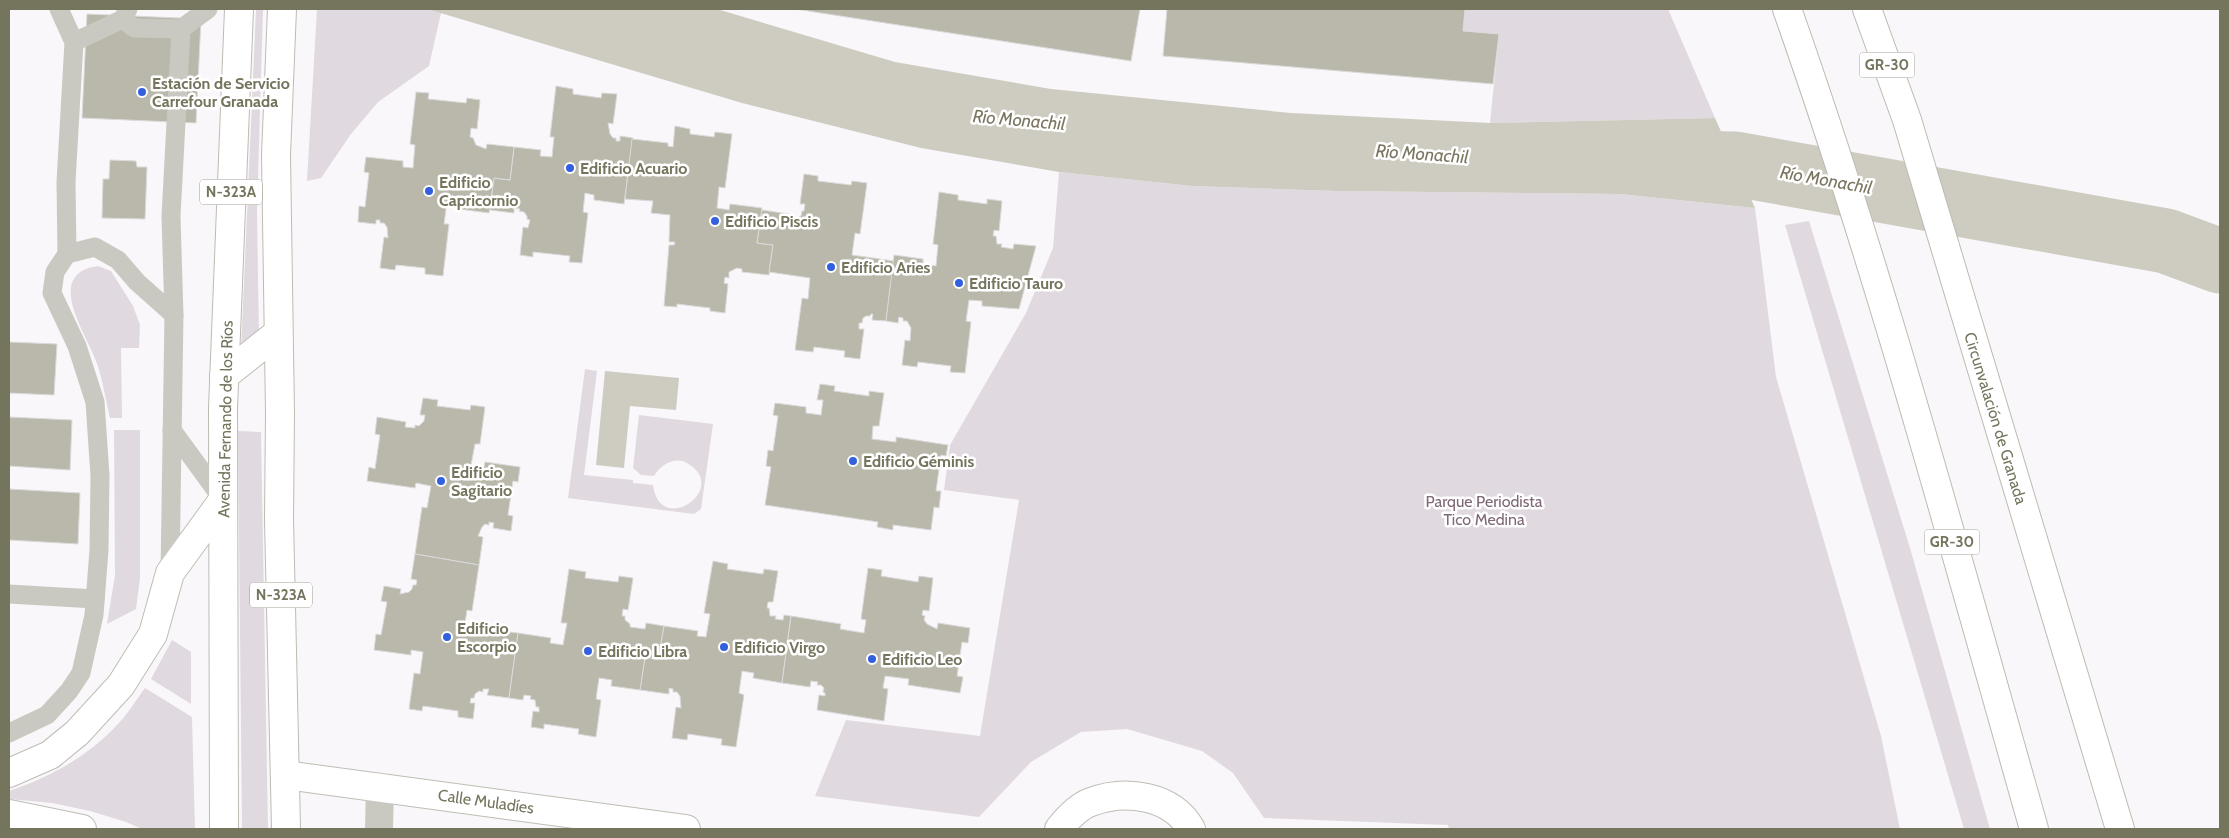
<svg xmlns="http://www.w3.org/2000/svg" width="2229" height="838" viewBox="0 0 2229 838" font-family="Cabin,sans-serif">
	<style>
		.green { fill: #e1d9e0 }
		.water { fill: #ceccc1 }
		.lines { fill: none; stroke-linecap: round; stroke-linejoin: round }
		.river { stroke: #ceccc1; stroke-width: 65 }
		.building { fill: #b9b8aa; stroke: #dbdadb }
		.secondary-casing { stroke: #bebeb4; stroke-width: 30 }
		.primary-casing { stroke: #bcbcb3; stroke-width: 30 }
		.highway-casing { stroke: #bbbbb3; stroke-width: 30 }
		.lane { stroke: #c9c9c1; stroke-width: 19 }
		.street { stroke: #c9c9c1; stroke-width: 28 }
		.secondary { stroke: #fff; stroke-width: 28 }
		.primary { stroke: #fff; stroke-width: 28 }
		.highway { stroke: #fff; stroke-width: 28 }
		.poi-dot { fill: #3360de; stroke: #fff; stroke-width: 2 }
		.labels { text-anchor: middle; stroke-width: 5; stroke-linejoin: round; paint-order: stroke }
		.shield { fill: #fff; stroke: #9e9e8e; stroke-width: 1 }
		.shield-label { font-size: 15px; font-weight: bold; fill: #75745d }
		.poi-label { font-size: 16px; font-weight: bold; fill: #75745d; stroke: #fff; text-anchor: start }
		.street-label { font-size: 16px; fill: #75745d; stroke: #fff }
		.park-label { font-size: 16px; fill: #7f6878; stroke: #fff }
		.water-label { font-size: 18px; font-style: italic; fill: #7b7560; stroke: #fff }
	</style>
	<rect width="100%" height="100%" fill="#f9f7fa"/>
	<g class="green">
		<path d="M256,9H263L257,213L259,339L241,351Z"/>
		<path d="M317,9H427L441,13L429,66L378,102L351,134L321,178L307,181Z"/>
		<path d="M1465,9H1668L1715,118L1490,123L1499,34L1463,31Z"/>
		<path d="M1059,172L1192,186L1335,191L1620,194L1755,208L1776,377L1881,736L1900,829H1449L1448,825L1264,818L1233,773L1202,751L1127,729L1081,732L1031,762L979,817L815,796L846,720L980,736L1019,500L944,490L950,445L1026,313L1053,248Z"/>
		<path d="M1809,221L1910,548L1990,829H1964L1785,225Z"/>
		<path d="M98,266L111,271L133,306L140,325L139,348H121L122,418H110C106,401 103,383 98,366C88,335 42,274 98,266Z"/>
		<path d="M585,369L597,371L584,475L633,480V483L653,485C660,537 728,490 690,465C677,455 662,463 654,476L641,475L633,468L639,415L713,424L701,509L694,514L568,498Z"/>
		<path d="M114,430H140V578L136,609L107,624L115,575Z"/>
		<path d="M238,431L261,432L268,829H242Z"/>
		<path d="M172,640L191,652V704L151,679Z"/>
		<path d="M145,688L192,717L195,829H142L126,822L90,811L52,803L9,799V791C50,777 87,757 117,725C128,714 136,700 145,688Z"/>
	</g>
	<g class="water">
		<path d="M427,9H717L895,62L1051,89L1291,113L1490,123L1715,118L1755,208L1620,194L1335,191L1192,186L1059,172L921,148L742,103Z"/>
		<path d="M605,371L679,378L676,410L630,406L624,468L596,465Z"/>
	</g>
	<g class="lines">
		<path class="river" d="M1645,162L1735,164L2166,241L2220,261"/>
	</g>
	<g class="building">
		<path d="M795,9H1140L1131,61Z"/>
		<path d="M1167,9H1465L1463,31L1499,34L1493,84L1163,56Z"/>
		<path d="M87,14L201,19L196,123L82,118Z"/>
		<path d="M556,86L573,89V94L601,98L602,93L617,94L613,124L608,123L610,134L613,138H616V141H620V136L633,138L624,204L594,200V195L585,193L583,212L588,213L582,263L569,262L570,256L533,252V257L520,255L523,227L528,228L530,220L527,219V216L524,212L519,211L520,209L514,208V213L490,210L494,178L510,180L514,147L541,150L540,156L552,157L554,137H550Z"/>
		<path d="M416,92L429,93L428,99L466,103L467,98L480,100L477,129L471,128L470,137L473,138L476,145L486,149L487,144L514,147L510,180L494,178L489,213L459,209V203L447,202L444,224H449L443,276L425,274V268L396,265L395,270L380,268L384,237L388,238L387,227L384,223H380V220H376V224L358,222L359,206L365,207L369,173L364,172L366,157L403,161V167L413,168L415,145L410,144Z"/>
		<path d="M675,126L690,129V134L714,137L715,132L732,134L725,188L719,187L717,208L729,210L730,204L762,208L757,243L773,245L769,275L742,272V269L737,268L729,272V278L725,277L724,283L728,284L725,313L710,311V308L677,304V307L664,306L669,245H674L675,242H669L670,215L651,213L653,201L625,199L632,139L668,143V146L673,147Z"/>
		<path d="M110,160L136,161L137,167H147L145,219L102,218L103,179H109Z"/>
		<path d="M804,174L818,176V181L851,185L852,181L867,183L860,234L855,233L852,255L894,261L886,321L872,320L873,314H871L870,316H866L863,318L862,323H859V329H864L860,359L844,357L845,351L814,347L813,352L795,350L802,298L808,299L810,278L769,272L773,245L757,243L762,210L789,214L788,219L794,220V218H798L801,216L802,211H804L805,204H800Z"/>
		<path d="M939,192L958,195V200L987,204V199L1002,201L999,231L994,230L993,236H996L997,244H1002L1001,247L1013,249L1014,244L1036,246L1019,309L982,306V301L969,300L966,321L971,322L965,373L950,372L951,366L918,362L917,367L902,365L905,340L910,341L911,328L907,321H903V318L899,317L898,323L886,321L894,255L923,259V264L936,266L938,245L933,244Z"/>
		<path d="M9,342L57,344L54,395L9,393Z"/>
		<path d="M820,384L835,386L834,391L869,396V391L884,393L879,426H873L872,439L896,442V437L948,445L946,456L941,455L936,491H941L939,508L934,507L931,530L893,525V530L877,527L878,522L765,505L771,467L766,466L768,450L773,451L778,416L773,415L775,403L806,407V413L821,415L823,400H817Z"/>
		<path d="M423,398L438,400L437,406L470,410L471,405L485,407L480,444H475L471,465L484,467L485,462L520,467L518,482L513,481L508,515L513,516L511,531L493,528L494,523L489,522V525L485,524L482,527L478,536L483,537L479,565L415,554L422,507L427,508L431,486L416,483L415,488L367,481L369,467L375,469L380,435L375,434L377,417L406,422L405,427L415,428V425L419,426L424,421L425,415H420Z"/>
		<path d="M9,417L72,420L70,470L9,466Z"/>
		<path d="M9,489L80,493L78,544L9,540Z"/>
		<path d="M415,554L479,565L472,611L467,610L464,630L474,632L475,627L518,633L509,698L487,695L489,689H483V692L479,691L475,694L474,698H471L470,703H475L473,719L458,717V711L423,706L422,711L409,709L414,673L420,674L423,652L411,650V655L374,650L376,634L381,635L387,602L381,601L384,586L401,589L400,594L409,592L412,589L413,585H416L417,580L411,579Z"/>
		<path d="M713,561L728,564L727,569L763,574L764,569L778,571L773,602H768L767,608H769L770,616H776L775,619L783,620L784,615L791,616L782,683L753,678L754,673L742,671L739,693L744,695L736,747L721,745L722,739L688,734L687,740L672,738L676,707L681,708L680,696L677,692H673V689L669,688V694L640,690L645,657L658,659L664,626L698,631L697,636L706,637L710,614L704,613Z"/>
		<path d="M868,568L882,570L881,576L918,582L919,576L933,578L929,611L923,610L922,615L925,616L924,620L927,624L937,629L938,623L970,628L968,643L962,642L957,676L963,677L960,693L908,685L909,679L885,676L883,688L888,689L884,721L817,710L819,695L825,696V693L823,692L824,688L821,685H817L818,682L811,681L810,687L782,683L791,616L841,624L840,629L864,633L866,620L861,619Z"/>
		<path d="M569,569L586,572L585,578L618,582L619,576L633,578L628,610L623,609L622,616H625V620L630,624V627L645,629L646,623L664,626L658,659L645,657L640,690L611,686L612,680L599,678L596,699L601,700L596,737L578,734L579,729L544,724V729L531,727L533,711L539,712V707H536L535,700L530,699L531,696L524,695L523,700L509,698L518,633L551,638L550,643L563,645L567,623H561Z"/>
	</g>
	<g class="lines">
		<defs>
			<g id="secondary">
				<path d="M9,773L50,755L77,733L121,685L153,634L170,573L223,500"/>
				<path d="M285,775L686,829"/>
				<path d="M9,814L82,829"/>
				<path d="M1059,829C1067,819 1079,806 1091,802C1125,789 1172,795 1191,829"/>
			</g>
			<g id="primary">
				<path d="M282,9L276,155L280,413L279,519L286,829"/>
				<path d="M224,376L278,333"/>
				<path d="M224,829L223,408L239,9"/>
			</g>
			<g id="highway">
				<path d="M1787,9C1882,278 1956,555 2034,829"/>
				<path d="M1867,9L1907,120L2120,829"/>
			</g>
		</defs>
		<use href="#secondary" class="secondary-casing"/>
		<use href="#primary" class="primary-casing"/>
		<use href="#highway" class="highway-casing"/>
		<g class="lane">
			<path d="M59,9L74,42L66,182L67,254"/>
			<path d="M128,9L123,19L134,28L181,29"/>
			<path d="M74,42L123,19"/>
			<path d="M172,430L223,500"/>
			<path d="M170,573L174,315L171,216L181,29L208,9"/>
			<path d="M9,594L95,599"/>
			<path d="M9,733L47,715L69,691L81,673L94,615L99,550L100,476L95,402L77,346L52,293L55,272L67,254L95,247L118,260L137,282L174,315"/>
		</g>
		<path class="street" d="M379,829L380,787"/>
		<use href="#secondary" class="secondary"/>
		<use href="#primary" class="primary"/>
		<use href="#highway" class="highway"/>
	</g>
	<g class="poi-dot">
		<circle cx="142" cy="92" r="5"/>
		<circle cx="570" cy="168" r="5"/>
		<circle cx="429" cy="191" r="5"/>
		<circle cx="715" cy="221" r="5"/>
		<circle cx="831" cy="267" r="5"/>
		<circle cx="959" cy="283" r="5"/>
		<circle cx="853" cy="461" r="5"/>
		<circle cx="441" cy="481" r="5"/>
		<circle cx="447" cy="637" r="5"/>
		<circle cx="724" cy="647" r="5"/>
		<circle cx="588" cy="651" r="5"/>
		<circle cx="872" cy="659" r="5"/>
	</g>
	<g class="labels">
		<g class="shield">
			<rect x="1859.5" y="52.5" width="55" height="25" rx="4"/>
			<rect x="200" y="179.5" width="62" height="25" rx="4"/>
			<rect x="1924.5" y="529.5" width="55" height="25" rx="4"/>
			<rect x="250" y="582.5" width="62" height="25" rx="4"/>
		</g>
		<g class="shield-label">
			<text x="1887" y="70">GR-30</text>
			<text x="231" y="197">N-323A</text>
			<text x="1952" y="547">GR-30</text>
			<text x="281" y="600">N-323A</text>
		</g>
		<g class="poi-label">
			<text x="152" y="89">Estación de Servicio<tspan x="152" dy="18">Carrefour Granada</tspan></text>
			<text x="580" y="174">Edificio Acuario</text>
			<text x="439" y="188">Edificio<tspan x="439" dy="18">Capricornio</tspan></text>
			<text x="725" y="227">Edificio Piscis</text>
			<text x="841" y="273">Edificio Aries</text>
			<text x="969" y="289">Edificio Tauro</text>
			<text x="863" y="467">Edificio Géminis</text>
			<text x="451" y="478">Edificio<tspan x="451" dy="18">Sagitario</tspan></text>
			<text x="457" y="634">Edificio<tspan x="457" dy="18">Escorpio</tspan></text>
			<text x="734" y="653">Edificio Virgo</text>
			<text x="598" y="657">Edificio Libra</text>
			<text x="882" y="665">Edificio Leo</text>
		</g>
		<g class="street-label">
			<text transform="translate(1996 418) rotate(73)" y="6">Circunvalación de Granada</text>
			<text transform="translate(225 419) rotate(-89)" y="6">Avenida Fernando de los Ríos</text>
			<text transform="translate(486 801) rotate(8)" y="6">Calle Muladíes</text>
		</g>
		<g class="park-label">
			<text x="1484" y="507">Parque Periodista<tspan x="1484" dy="18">Tico Medina</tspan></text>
		</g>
		<g class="water-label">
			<text transform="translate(1019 120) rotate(5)" y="6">Río Monachil</text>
			<text transform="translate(1422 154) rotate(4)" y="6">Río Monachil</text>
			<text transform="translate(1826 180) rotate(10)" y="6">Río Monachil</text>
		</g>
	</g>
	<rect width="2229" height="838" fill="none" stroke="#75745d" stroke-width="20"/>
</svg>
